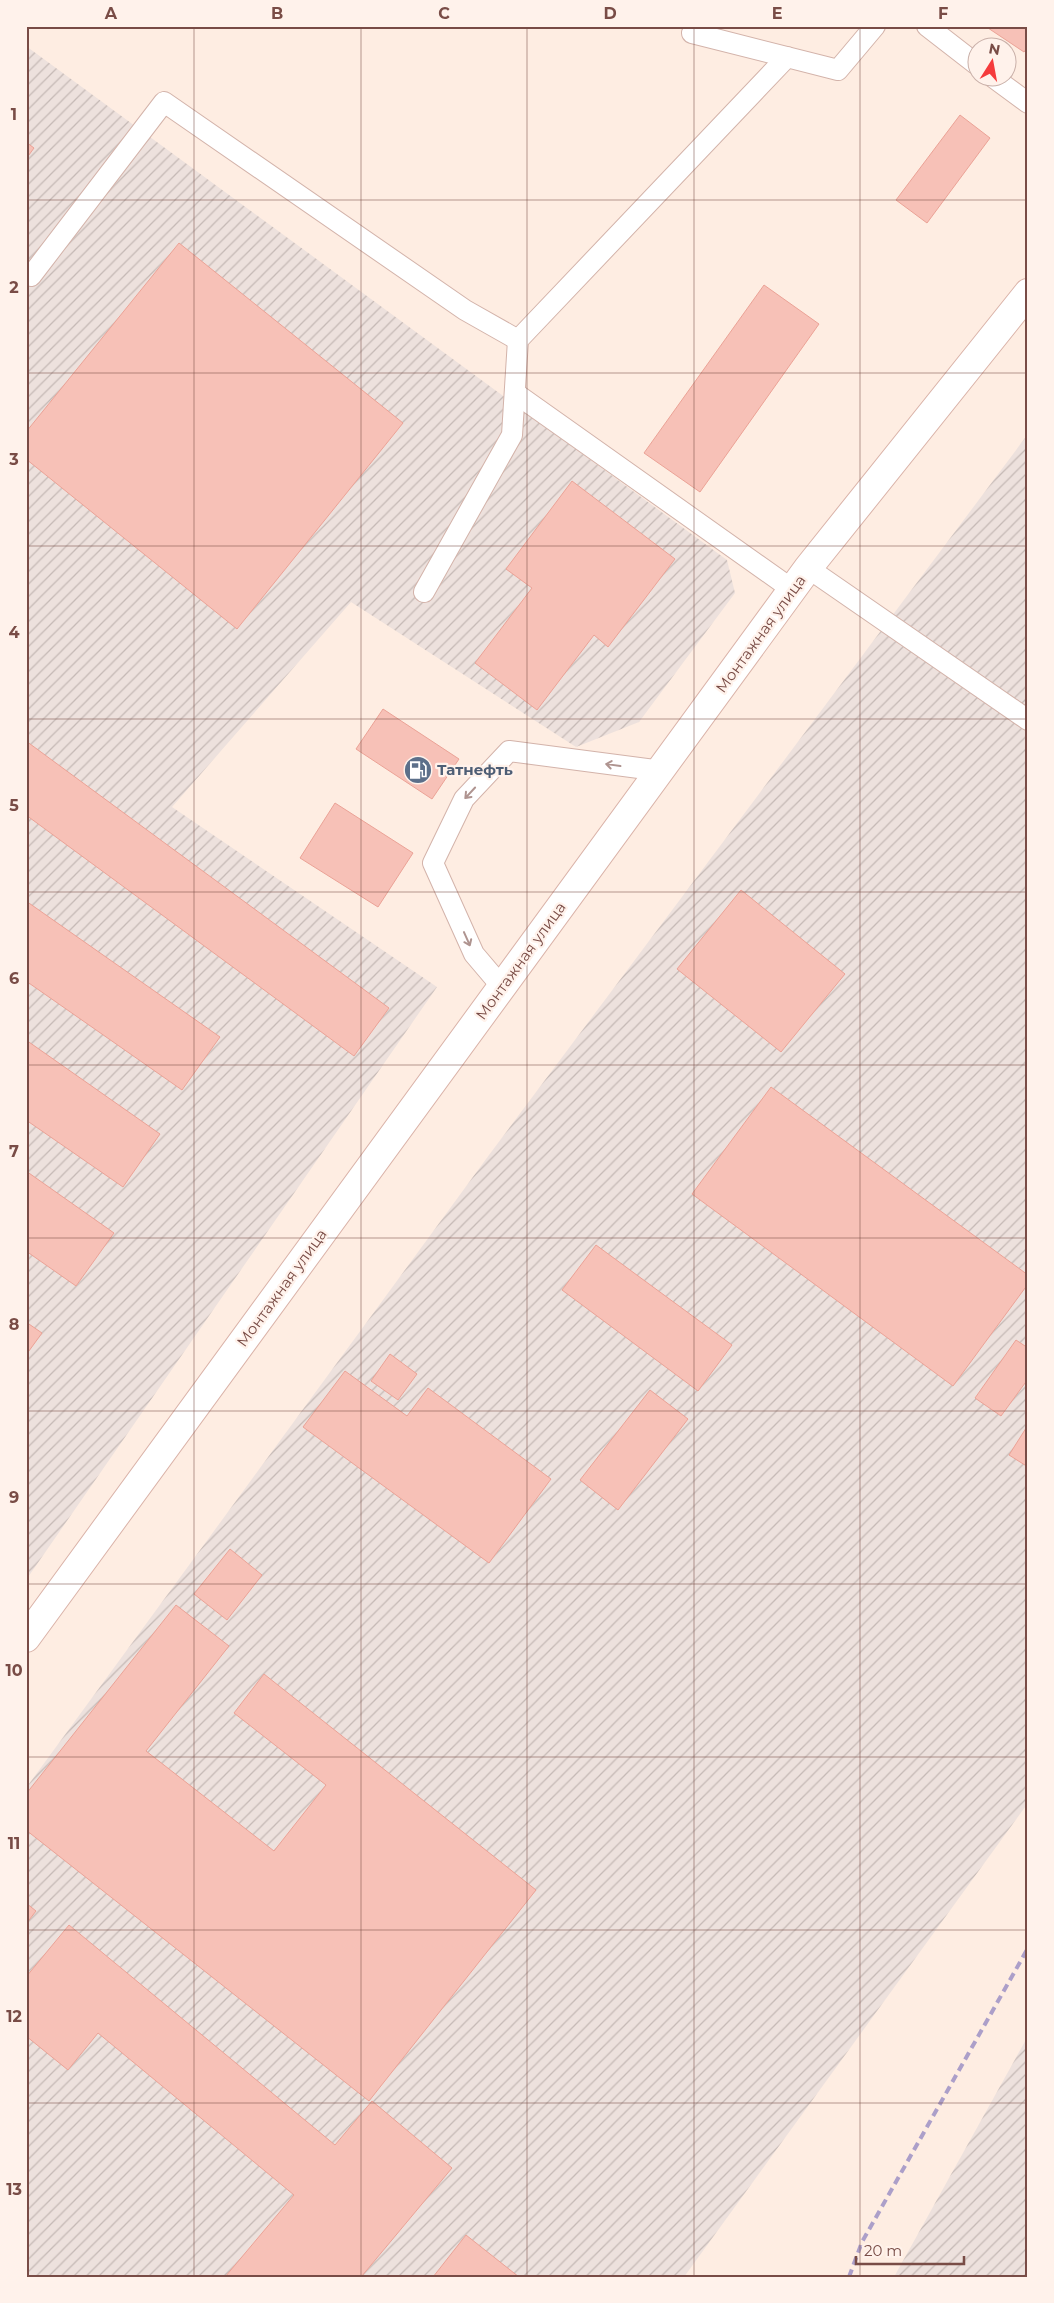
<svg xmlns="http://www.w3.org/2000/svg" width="1054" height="2303" viewBox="0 0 1054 2303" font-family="Montserrat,sans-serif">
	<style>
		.industrial { fill: url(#industrial-furrows) }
		.building { fill: #f7c1b7; stroke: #eba296 }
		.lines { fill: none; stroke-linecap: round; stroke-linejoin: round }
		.lane-casing { stroke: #d3b3aa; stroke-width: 22 }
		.secondary-casing { stroke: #dab3a9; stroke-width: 30 }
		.lane { stroke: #fff; stroke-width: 20 }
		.secondary { stroke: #fff; stroke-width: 28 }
		.rail { stroke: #ac9fc9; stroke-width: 4; stroke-dasharray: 8 5; stroke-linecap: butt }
		.oneway { stroke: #af9490 }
		.grid { fill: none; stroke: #794c46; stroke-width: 1; stroke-opacity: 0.55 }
		.labels { text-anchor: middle; stroke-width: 4.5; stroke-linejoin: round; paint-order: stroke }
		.street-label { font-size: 15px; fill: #794c46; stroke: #fff2eb }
		.service-label { font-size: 15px; font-weight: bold; fill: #4e5e75; stroke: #fff2eb; text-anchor: start }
		.neatline { fill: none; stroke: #794c46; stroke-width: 2 }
		.grid-label { font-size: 16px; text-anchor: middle; font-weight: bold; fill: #794c46 }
	</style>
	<defs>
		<pattern id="industrial-furrows" width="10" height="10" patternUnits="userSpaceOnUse" patternTransform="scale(1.25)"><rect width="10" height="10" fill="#ede1dd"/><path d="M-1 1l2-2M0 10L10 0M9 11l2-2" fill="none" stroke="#c5b9b5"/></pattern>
	</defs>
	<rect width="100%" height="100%" fill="#feede2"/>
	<g class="industrial">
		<path d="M26,46L727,560L735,593L639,722L576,747L351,602L172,807L437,987L26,1580Z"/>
		<path d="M1028,434V1803L684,2277H26V1788L489,1155Z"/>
		<path d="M1028,2036V2277H894Z"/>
	</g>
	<g class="building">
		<path d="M985,26H1028V47L1024,52Z"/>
		<path d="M960,115L990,138L927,223L896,200Z"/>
		<path d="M26,142L34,148L26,159Z"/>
		<path d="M179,243L403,423L237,629L26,459V432Z"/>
		<path d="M764,285L819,324L700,492L644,453Z"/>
		<path d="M572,481L675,559L608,647L594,635L537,710L475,663L532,588L506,569Z"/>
		<path d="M383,709L459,759L432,799L356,749Z"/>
		<path d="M26,741L389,1008L354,1056L26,815Z"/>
		<path d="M335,803L413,853L378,907L300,858Z"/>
		<path d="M741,890L845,974L781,1052L677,969Z"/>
		<path d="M26,901L220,1037L182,1090L26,981Z"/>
		<path d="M26,1040L160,1134L123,1187L26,1120Z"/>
		<path d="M771,1087L1028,1275V1284L953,1386L692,1194Z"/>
		<path d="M26,1171L114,1233L76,1286L26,1251Z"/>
		<path d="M596,1245L732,1345L698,1391L562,1290Z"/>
		<path d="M26,1322L42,1333L26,1355Z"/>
		<path d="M1016,1340L1028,1348V1379L1001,1416L975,1398Z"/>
		<path d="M390,1354L417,1374L398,1400L371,1381Z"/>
		<path d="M345,1371L407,1416L428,1388L551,1479L489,1563L303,1427Z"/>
		<path d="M650,1390L688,1419L618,1510L580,1480Z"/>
		<path d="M1028,1425V1467L1009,1455Z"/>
		<path d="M230,1549L262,1575L227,1620L194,1594Z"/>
		<path d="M176,1605L229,1646L146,1751L274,1851L326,1785L234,1713L264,1674L536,1890L369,2101L26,1830V1794Z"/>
		<path d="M26,1903L36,1911L26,1924Z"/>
		<path d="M69,1925L335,2145L372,2101L452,2168L361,2277H225L294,2195L98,2033L68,2070L26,2036V1977Z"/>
		<path d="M466,2235L519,2277H433Z"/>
	</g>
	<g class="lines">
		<defs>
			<g id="lane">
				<path d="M927,26L976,64"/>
				<path d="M692,33L838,70L875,26"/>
				<path d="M994,78L1028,103"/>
				<path d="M31,276L164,102L465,310L518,340"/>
				<path d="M515,393L793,590"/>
				<path d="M808,568L1028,720"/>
				<path d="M424,592L512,435L518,340L787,57"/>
				<path d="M502,987L474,954L433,863L464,799L509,751L662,771"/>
			</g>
			<path id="secondary" d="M26,1638L808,568L1028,293"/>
		</defs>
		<use href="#lane" class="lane-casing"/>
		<use href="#secondary" class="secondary-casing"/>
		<use href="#lane" class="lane"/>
		<use href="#secondary" class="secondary"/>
		<path class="rail" d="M849,2277L862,2242L1028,1948"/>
	</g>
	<defs><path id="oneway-shaft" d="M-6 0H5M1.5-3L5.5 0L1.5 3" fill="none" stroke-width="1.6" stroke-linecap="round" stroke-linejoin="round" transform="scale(1.25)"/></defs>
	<g class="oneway">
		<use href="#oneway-shaft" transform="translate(613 765) rotate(-172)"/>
		<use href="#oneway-shaft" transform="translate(470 793) rotate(133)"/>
		<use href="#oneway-shaft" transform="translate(467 939) rotate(66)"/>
	</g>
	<path class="grid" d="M194,26V2277M361,26V2277M527,26V2277M694,26V2277M860,26V2277M26,200H1028M26,373H1028M26,546H1028M26,719H1028M26,892H1028M26,1065H1028M26,1238H1028M26,1411H1028M26,1584H1028M26,1757H1028M26,1930H1028M26,2103H1028"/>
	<defs>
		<symbol id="fuel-disc" viewBox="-11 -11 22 22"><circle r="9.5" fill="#5c6f8a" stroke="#fff2eb"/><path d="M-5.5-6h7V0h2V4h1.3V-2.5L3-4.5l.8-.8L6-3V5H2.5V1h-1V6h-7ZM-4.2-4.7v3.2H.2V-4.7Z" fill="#fff"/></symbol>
	</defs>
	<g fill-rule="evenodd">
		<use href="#fuel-disc" x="402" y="754" width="32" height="32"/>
	</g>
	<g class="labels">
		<g class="street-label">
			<text transform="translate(761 634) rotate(-54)" y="5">Монтажная улица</text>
			<text transform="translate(521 961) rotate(-54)" y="5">Монтажная улица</text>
			<text transform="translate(282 1288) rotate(-54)" y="5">Монтажная улица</text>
		</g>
		<g class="service-label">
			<text x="437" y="775">Татнефть</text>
		</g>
	</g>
	<rect width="1054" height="2303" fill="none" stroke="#fff2eb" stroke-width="55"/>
	<g transform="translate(992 62) rotate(11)"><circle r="24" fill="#fff2eb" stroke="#c9b0a9"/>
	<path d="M0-4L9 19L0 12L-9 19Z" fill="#f53b3c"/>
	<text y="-8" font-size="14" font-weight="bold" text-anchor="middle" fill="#794c46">N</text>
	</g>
	<path d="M856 2256v8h108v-8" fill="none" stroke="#794c46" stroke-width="2.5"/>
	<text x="864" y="2256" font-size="15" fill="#794c46" stroke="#fff2eb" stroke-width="4" paint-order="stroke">20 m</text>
	<rect x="28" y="28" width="998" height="2248" class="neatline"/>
	<g class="grid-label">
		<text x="111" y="19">A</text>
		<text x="277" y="19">B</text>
		<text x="444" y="19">C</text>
		<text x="610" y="19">D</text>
		<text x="777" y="19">E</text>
		<text x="943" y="19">F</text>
		<text x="14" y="120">1</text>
		<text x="14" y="293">2</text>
		<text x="14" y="465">3</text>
		<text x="14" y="638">4</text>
		<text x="14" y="811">5</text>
		<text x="14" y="984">6</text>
		<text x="14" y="1157">7</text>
		<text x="14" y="1330">8</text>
		<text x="14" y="1503">9</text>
		<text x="14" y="1676">10</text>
		<text x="14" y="1849">11</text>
		<text x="14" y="2022">12</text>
		<text x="14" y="2195">13</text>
	</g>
</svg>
